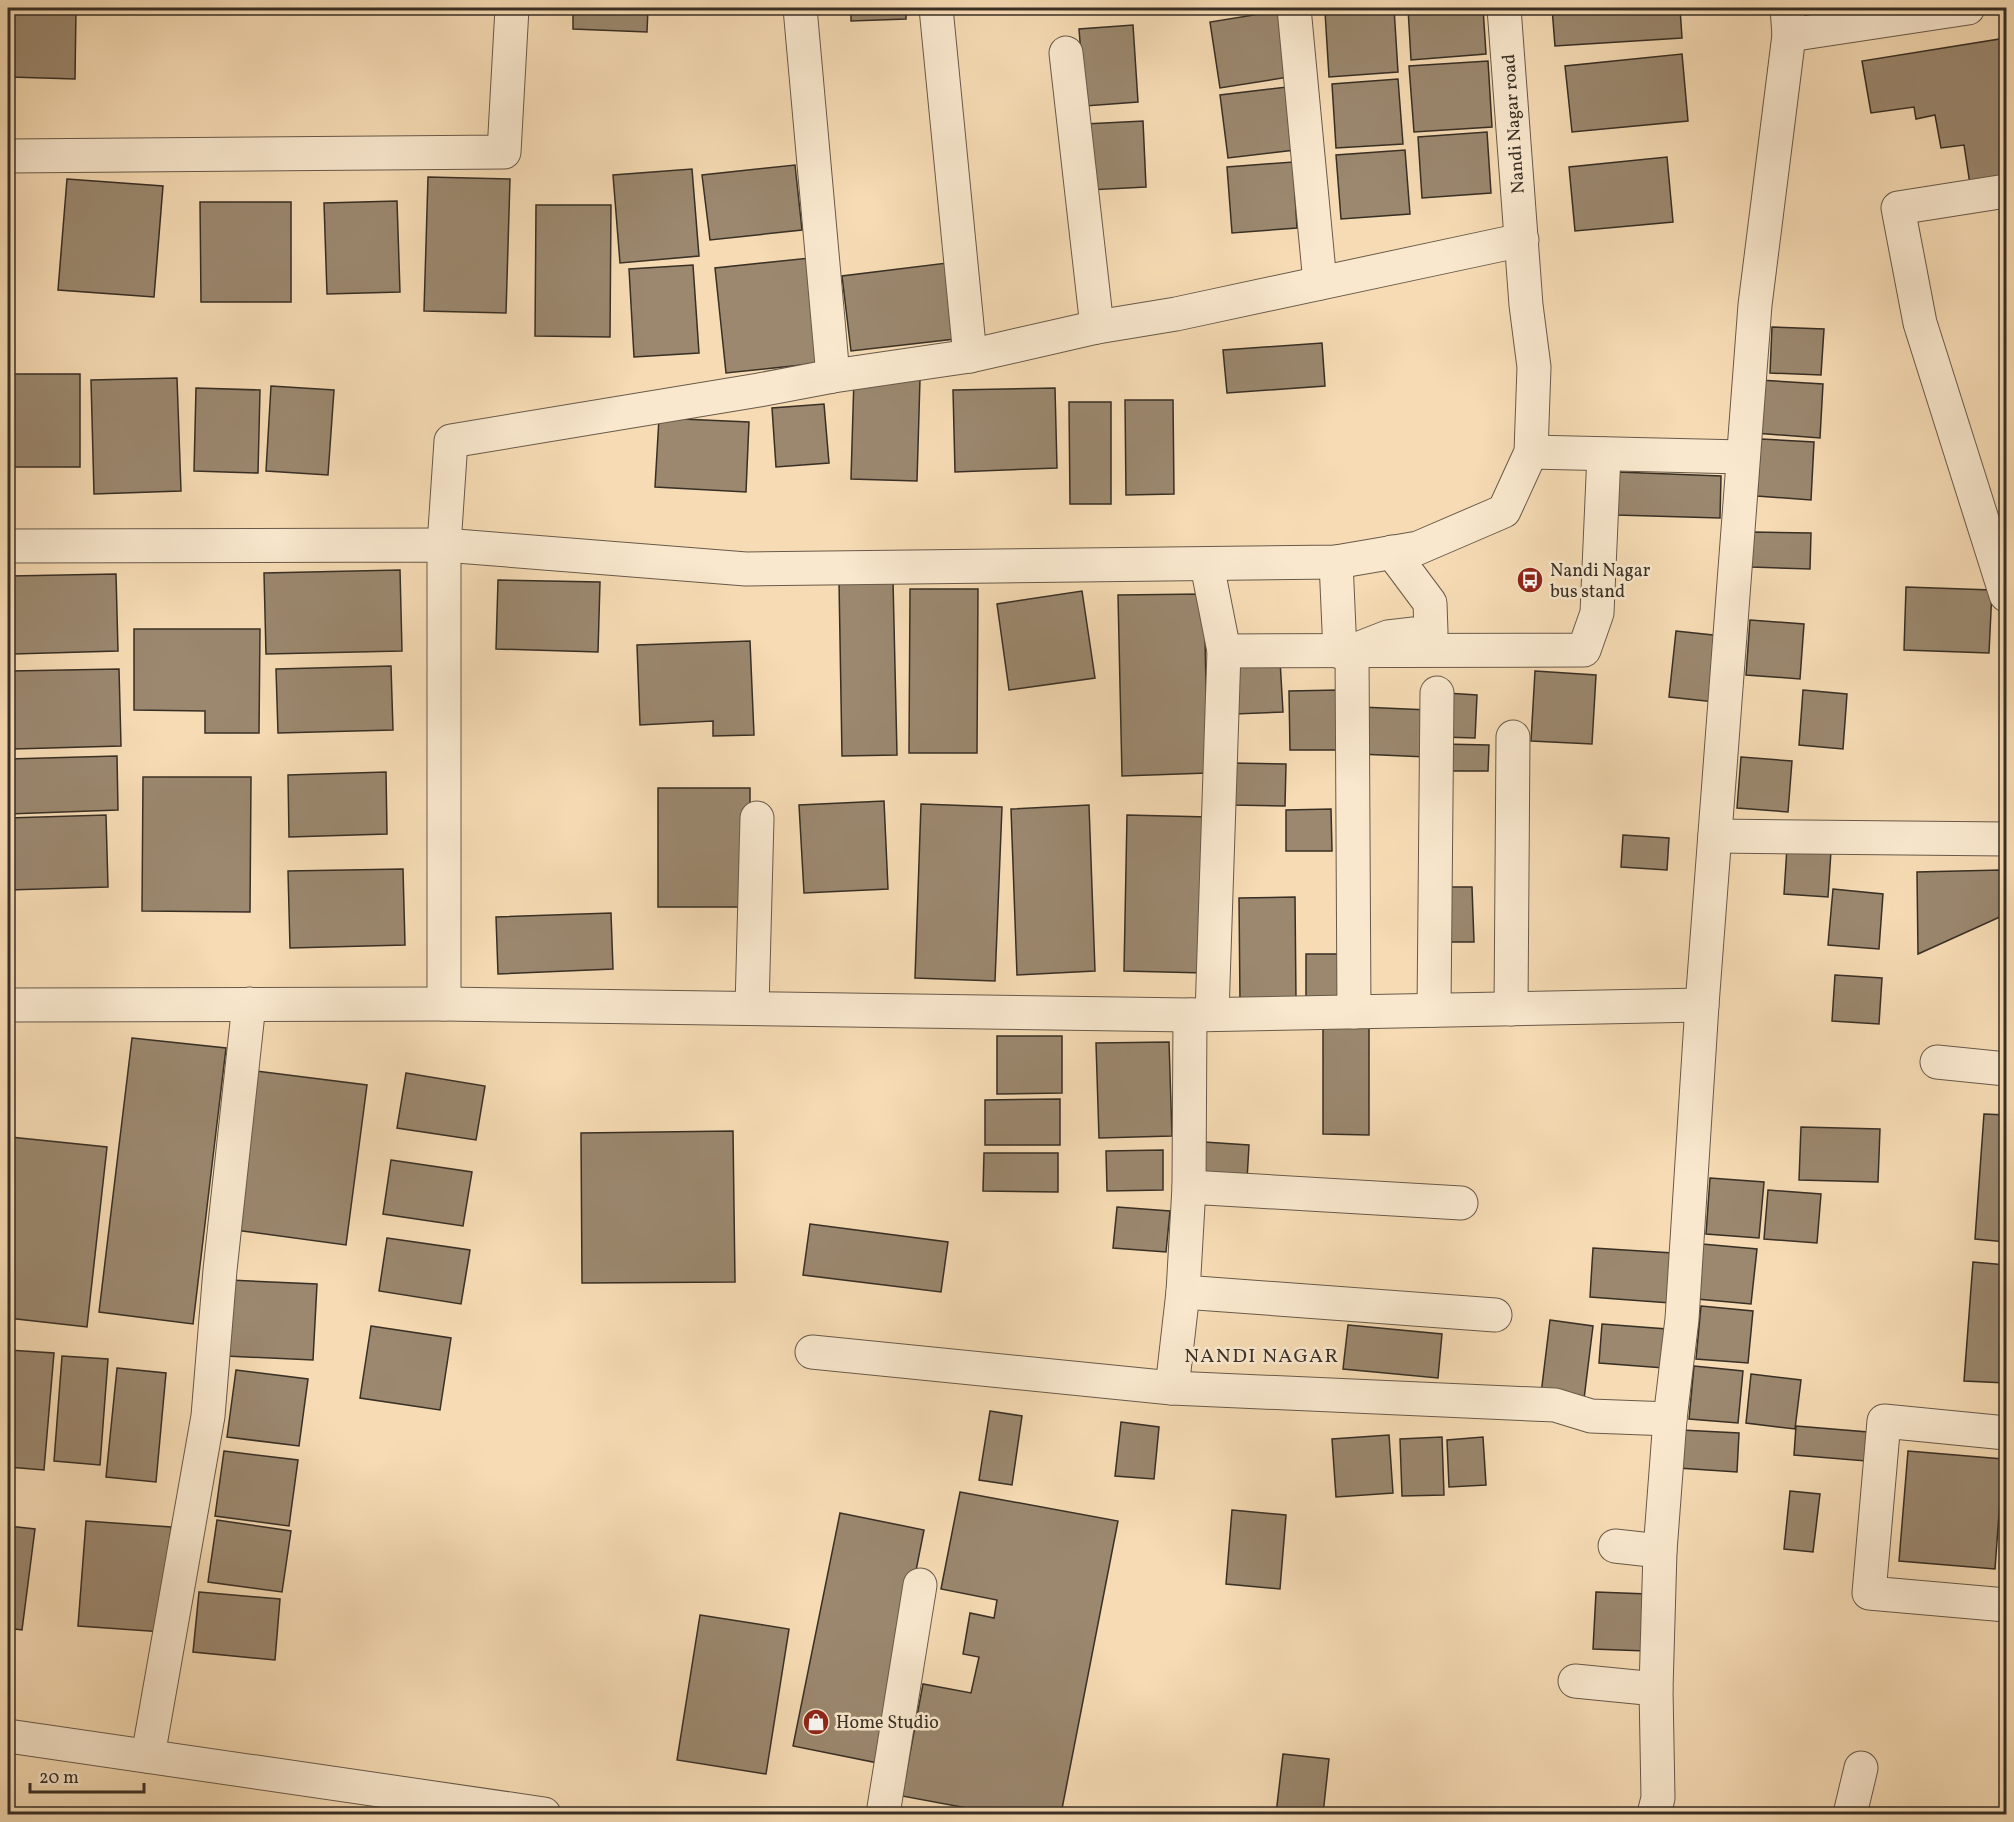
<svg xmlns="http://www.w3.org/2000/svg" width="2014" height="1822" viewBox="0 0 2014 1822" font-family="Vollkorn,serif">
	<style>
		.building { fill: #9b886f; stroke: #382f25; stroke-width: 1.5 }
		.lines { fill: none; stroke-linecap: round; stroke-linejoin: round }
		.minor-casing { stroke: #685a49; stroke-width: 35 }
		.minor { stroke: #f9e8ce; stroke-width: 33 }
		.labels { text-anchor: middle; stroke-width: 5; stroke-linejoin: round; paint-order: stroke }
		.street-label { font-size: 18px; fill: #382f25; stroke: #f9e8ce }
		.poi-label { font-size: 18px; fill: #382f25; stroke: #f9e8ce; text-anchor: start }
		.neighbourhood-label { font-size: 20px; letter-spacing: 1.5px; fill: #382f25; stroke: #f9e8ce }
	</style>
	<rect width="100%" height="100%" fill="#f6dbb4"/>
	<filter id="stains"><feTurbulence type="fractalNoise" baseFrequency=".00333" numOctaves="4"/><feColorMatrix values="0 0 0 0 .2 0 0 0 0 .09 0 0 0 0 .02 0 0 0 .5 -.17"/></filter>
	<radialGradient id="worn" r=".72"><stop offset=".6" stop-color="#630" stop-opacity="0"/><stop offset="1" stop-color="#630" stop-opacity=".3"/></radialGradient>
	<g class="building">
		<path d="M12,8H76L75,79L10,77Z"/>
		<rect x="135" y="8" width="86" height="3"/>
		<path d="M573,8H648L647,32L573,29Z"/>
		<path d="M851,8H906V19L851,21Z"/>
		<path d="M1394,8L1398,72L1329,77L1325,12Z"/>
		<path d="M1408,8H1483L1486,54L1411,60Z"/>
		<path d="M1552,8H1680L1682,38L1555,46Z"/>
		<path d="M1278,11L1289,77L1220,88L1210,22Z"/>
		<path d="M1133,25L1138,102L1085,106L1079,29Z"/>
		<path d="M2006,38V185L1971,191L1964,145L1941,148L1935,115L1916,119L1914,107L1871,113L1862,61Z"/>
		<path d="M1682,54L1688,121L1572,132L1565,66Z"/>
		<path d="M1488,61L1492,127L1414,132L1409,66Z"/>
		<path d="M1398,79L1403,144L1336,148L1332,84Z"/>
		<path d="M1287,87L1295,150L1228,158L1220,95Z"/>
		<path d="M1143,121L1146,187L1088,190L1085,124Z"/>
		<path d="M1487,132L1491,193L1422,198L1418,137Z"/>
		<path d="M1405,150L1410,214L1341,219L1336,155Z"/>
		<path d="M1667,157L1673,222L1575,231L1569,167Z"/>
		<path d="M1293,162L1297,228L1232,233L1227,167Z"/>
		<path d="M795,165L802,230L710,240L702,175Z"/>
		<path d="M692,169L699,256L620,263L613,175Z"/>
		<path d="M428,177L510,179L506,313L424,311Z"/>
		<path d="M67,179L163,186L154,297L58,290Z"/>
		<path d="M8,194H14L10,299H8Z"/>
		<path d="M397,201L400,292L327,294L324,203Z"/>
		<path d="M200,202H291V302H201Z"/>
		<path d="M536,205H611L610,337L535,336Z"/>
		<path d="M810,258L820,363L726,373L715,268Z"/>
		<path d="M947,263L955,339L851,351L842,276Z"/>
		<path d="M693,265L699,353L634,357L629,269Z"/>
		<path d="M1772,327L1824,329L1821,375L1770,373Z"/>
		<path d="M1322,343L1325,386L1227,393L1223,350Z"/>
		<rect x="8" y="374" width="72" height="93"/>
		<path d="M854,377L920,379L917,481L851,479Z"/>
		<path d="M177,378L181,491L94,494L91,380Z"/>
		<path d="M1759,380L1823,384L1820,438L1755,433Z"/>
		<path d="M271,386L334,390L328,475L266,471Z"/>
		<path d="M196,388L260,390L258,473L194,471Z"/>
		<path d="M1055,388L1057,468L955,472L953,390Z"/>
		<path d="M1125,400H1173L1174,494L1126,495Z"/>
		<path d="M1069,402H1111V504H1070Z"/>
		<path d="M824,404L829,463L776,467L772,408Z"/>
		<path d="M659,418L749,422L746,492L655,487Z"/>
		<path d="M1761,439L1814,442L1811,500L1757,496Z"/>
		<path d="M1617,472L1721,476L1720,518L1616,515Z"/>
		<path d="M1752,532L1811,533L1810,569L1751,567Z"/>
		<path d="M400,570L402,651L266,654L264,573Z"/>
		<path d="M116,574L118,651L13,654L10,576Z"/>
		<path d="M498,580L600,582L598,652L496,649Z"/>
		<path d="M893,580L897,755L842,756L839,581Z"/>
		<path d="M1906,587L1992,590L1989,653L1904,650Z"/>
		<path d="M910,589H978L977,753H909Z"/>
		<path d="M1082,591L1095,678L1009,690L997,604Z"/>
		<path d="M1204,594L1208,773L1122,776L1118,595Z"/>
		<path d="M1750,620L1804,624L1800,679L1746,675Z"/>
		<path d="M134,629H260L259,733H205V711L134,710Z"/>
		<path d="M1676,631L1722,636L1715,702L1669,697Z"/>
		<path d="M750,641L754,735L713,736V721L640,725L637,645Z"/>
		<path d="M1280,660L1283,712L1235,714L1233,662Z"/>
		<path d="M391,666L393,730L278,733L276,669Z"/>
		<path d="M119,669L121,746L13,749L11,671Z"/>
		<path d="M1535,671L1596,675L1592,744L1531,741Z"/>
		<path d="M1339,690L1340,750H1290L1289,691Z"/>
		<path d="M1803,690L1847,694L1843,749L1799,745Z"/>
		<path d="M1446,693L1477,695L1475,738L1443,737Z"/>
		<path d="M1361,707L1429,710L1427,757L1359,754Z"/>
		<path d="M1441,744L1489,745L1488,771H1441Z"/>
		<path d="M117,756L118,810L8,814V759Z"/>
		<path d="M1741,757L1792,761L1788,812L1737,808Z"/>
		<path d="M1231,763L1286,764L1285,806L1231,805Z"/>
		<path d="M386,772L387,834L289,837L288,775Z"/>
		<path d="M143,777H251L250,912L142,911Z"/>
		<rect x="658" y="788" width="92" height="119"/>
		<path d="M884,801L888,889L804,893L799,805Z"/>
		<path d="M921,804L1002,807L995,981L915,978Z"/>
		<path d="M1089,805L1095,971L1017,975L1011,809Z"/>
		<path d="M1331,809L1332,851H1286V810Z"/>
		<path d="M106,815L108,887L8,890V818Z"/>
		<path d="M1127,815L1209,817L1205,973L1124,971Z"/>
		<path d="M1623,835L1669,838L1667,870L1621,867Z"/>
		<path d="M1787,847L1831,851L1828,897L1784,894Z"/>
		<path d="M403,869L405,945L290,948L288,871Z"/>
		<path d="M2001,870L2002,916L1918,954L1917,872Z"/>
		<path d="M1439,887H1472L1474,942H1440Z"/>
		<path d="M1833,889L1883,894L1879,949L1828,945Z"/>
		<path d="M1295,897L1296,1001L1240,1002L1239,898Z"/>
		<path d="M611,913L613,969L498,974L496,917Z"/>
		<rect x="1306" y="954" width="44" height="49"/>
		<path d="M1835,975L1882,978L1879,1024L1832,1021Z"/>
		<path d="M1323,1018H1369V1135L1323,1134Z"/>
		<path d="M997,1036H1062V1093L997,1094Z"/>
		<path d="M132,1038L226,1048L193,1324L99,1312Z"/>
		<path d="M1169,1042L1172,1136L1099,1138L1096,1043Z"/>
		<path d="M256,1071L367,1085L346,1245L235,1230Z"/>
		<path d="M406,1073L485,1086L476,1140L397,1128Z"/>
		<path d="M1060,1099V1145H985V1100Z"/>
		<path d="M1984,1114L2006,1115V1242L1975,1239Z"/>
		<path d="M1801,1127L1880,1129L1878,1182L1799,1180Z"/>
		<path d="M733,1131L735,1282L582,1283L581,1133Z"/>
		<path d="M10,1137L107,1147L87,1327L8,1318V1163Z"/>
		<path d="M1204,1142L1249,1145L1247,1180L1202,1177Z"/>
		<path d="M1163,1150V1190L1107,1191L1106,1151Z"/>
		<path d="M984,1153H1058V1192L983,1191Z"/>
		<path d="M391,1160L472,1172L463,1226L383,1214Z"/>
		<path d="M1710,1178L1764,1182L1759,1238L1706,1234Z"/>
		<path d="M1768,1190L1821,1194L1817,1243L1764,1239Z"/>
		<path d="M1117,1207L1170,1211L1166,1252L1113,1248Z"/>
		<path d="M810,1224L948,1242L941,1292L803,1275Z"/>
		<path d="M387,1238L470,1250L461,1304L379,1291Z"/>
		<path d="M1702,1244L1757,1249L1751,1304L1697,1299Z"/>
		<path d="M1593,1248L1673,1253L1670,1303L1590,1297Z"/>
		<path d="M1973,1262L2006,1265V1383L1964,1381Z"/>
		<path d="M229,1280L317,1284L313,1360L226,1356Z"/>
		<path d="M1701,1306L1753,1311L1748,1363L1696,1359Z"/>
		<path d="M1550,1320L1593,1326L1584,1399L1541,1394Z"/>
		<path d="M1602,1324L1667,1329L1664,1368L1599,1363Z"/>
		<path d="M1348,1325L1442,1334L1438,1378L1343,1369Z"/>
		<path d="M371,1326L451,1338L440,1410L360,1398Z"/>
		<path d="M8,1350L54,1353L44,1470L8,1467Z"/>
		<path d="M62,1356L108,1359L100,1465L54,1461Z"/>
		<path d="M1694,1366L1743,1371L1738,1423L1689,1419Z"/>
		<path d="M117,1368L166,1373L156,1482L106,1477Z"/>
		<path d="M236,1370L308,1379L299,1446L227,1437Z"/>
		<path d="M1751,1374L1801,1380L1795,1429L1746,1423Z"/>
		<path d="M990,1411L1022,1416L1012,1485L979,1480Z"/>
		<path d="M1121,1422L1159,1427L1154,1479L1115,1476Z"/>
		<path d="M1796,1426L1868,1432L1866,1461L1794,1455Z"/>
		<path d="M1681,1430L1739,1433L1737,1472L1678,1468Z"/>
		<path d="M1389,1435L1393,1493L1336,1497L1332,1439Z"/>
		<path d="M1442,1437L1444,1495L1402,1496L1400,1439Z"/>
		<path d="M1483,1437L1486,1485L1449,1487L1447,1440Z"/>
		<path d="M224,1451L298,1460L289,1526L215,1516Z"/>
		<path d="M1908,1451L2003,1459L1995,1569L1899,1561Z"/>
		<path d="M1790,1491L1820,1494L1813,1552L1784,1549Z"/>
		<path d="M960,1492L1118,1521L1061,1814H999L902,1796L923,1684L971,1693L979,1657L963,1654L970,1613L994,1618L997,1600L941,1589Z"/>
		<path d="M1232,1510L1286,1515L1280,1589L1226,1584Z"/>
		<path d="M840,1513L924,1530L878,1763L793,1746Z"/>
		<path d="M217,1520L291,1531L282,1592L208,1582Z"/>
		<path d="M86,1521L171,1527L163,1632L78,1626Z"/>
		<path d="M8,1526L35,1529L22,1630L8,1628Z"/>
		<path d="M199,1592L280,1599L275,1660L193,1652Z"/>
		<path d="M1596,1592L1648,1594L1646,1651L1593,1649Z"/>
		<path d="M700,1615L789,1629L766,1774L677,1760Z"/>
		<path d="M1283,1754L1329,1759L1323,1814H1276Z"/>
	</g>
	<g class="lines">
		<defs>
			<g id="minor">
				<path d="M800,8L833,376"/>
				<path d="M936,8L970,356"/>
				<path d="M1294,8L1320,283"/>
				<path d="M1789,35L1968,8"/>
				<path d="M1066,53L1097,327"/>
				<path d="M8,156L504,152L512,8"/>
				<path d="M2006,191L1898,208L1920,323L2006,595"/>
				<path d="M1531,452L1743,457"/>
				<path d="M8,546L444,545L746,569L1336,562L1418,548L1504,511L1531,452L1534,367L1526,305L1504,8"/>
				<path d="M1336,562L1340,652"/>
				<path d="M1207,565L1224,651L1212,1014"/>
				<path d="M1224,651L1584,650L1597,613L1604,454"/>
				<path d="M1715,836L2006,839"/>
				<path d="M444,1004V545L451,441L759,390L833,376L970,356L1097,327L1176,314L1522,240"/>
				<path d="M8,1005L444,1004L1190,1015L1702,1005"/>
				<path d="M752,1008L757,818"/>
				<path d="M1511,1009L1513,737"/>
				<path d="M1434,1010L1437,693"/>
				<path d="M1354,1012L1352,651L1388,637L1431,632L1430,603L1392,552"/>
				<path d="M1937,1062L2006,1069"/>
				<path d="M1189,1187L1190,1015"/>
				<path d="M1183,1292L1495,1315"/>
				<path d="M812,1352L1172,1388L1555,1405L1591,1416L1670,1419"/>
				<path d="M1172,1388L1183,1292L1189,1187L1461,1203"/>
				<path d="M2006,1433L1884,1421L1869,1593L2006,1605"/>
				<path d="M1615,1546L1660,1551"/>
				<path d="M1575,1681L1656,1689"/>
				<path d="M8,1736L544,1814"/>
				<path d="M148,1756L208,1416L220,1270L249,1004"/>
				<path d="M883,1814L920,1585"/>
				<path d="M1654,1814L1658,1798L1656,1689L1660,1551L1670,1419L1682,1319L1702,1005L1755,305L1789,35L1787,8"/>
				<path d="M1850,1814L1861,1768"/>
			</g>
		</defs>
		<use href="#minor" class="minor-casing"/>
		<use href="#minor" class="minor"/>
	</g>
	<defs>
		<symbol id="bus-disc" viewBox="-11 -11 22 22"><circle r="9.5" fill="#8f2418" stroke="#f9e8ce"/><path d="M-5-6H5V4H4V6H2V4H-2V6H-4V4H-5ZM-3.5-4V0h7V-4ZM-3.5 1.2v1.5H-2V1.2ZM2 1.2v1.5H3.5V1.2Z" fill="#fff"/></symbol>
		<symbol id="shop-disc" viewBox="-11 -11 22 22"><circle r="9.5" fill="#8f2418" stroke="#f9e8ce"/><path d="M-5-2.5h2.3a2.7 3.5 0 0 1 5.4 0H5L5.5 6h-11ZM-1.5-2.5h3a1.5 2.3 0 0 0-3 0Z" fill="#fff"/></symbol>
	</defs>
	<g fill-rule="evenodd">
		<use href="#bus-disc" x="1515" y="565" width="30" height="30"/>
		<use href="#shop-disc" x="801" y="1707" width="30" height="30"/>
	</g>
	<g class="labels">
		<g class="street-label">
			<text transform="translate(1513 124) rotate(-94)" y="6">Nandi Nagar road</text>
		</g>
		<g class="poi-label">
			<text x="1550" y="576">Nandi Nagar<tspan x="1550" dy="21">bus stand</tspan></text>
			<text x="836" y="1728">Home Studio</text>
		</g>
		<g class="neighbourhood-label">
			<text x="1262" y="1362">NANDI NAGAR</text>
		</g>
	</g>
	<rect width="2014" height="1822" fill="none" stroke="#f6dbb4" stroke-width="30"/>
	<rect x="9" y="9" width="1996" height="1804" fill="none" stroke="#382f25" stroke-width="3"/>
	<rect x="15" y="15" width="1984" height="1792" fill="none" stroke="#382f25" stroke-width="1.5"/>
	<path d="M30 1783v9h114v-9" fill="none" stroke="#382f25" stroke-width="3"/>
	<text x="39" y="1783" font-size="18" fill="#382f25" stroke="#f9e8ce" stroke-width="4.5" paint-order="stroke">20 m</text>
	<rect width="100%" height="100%" filter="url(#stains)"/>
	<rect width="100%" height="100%" fill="url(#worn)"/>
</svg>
